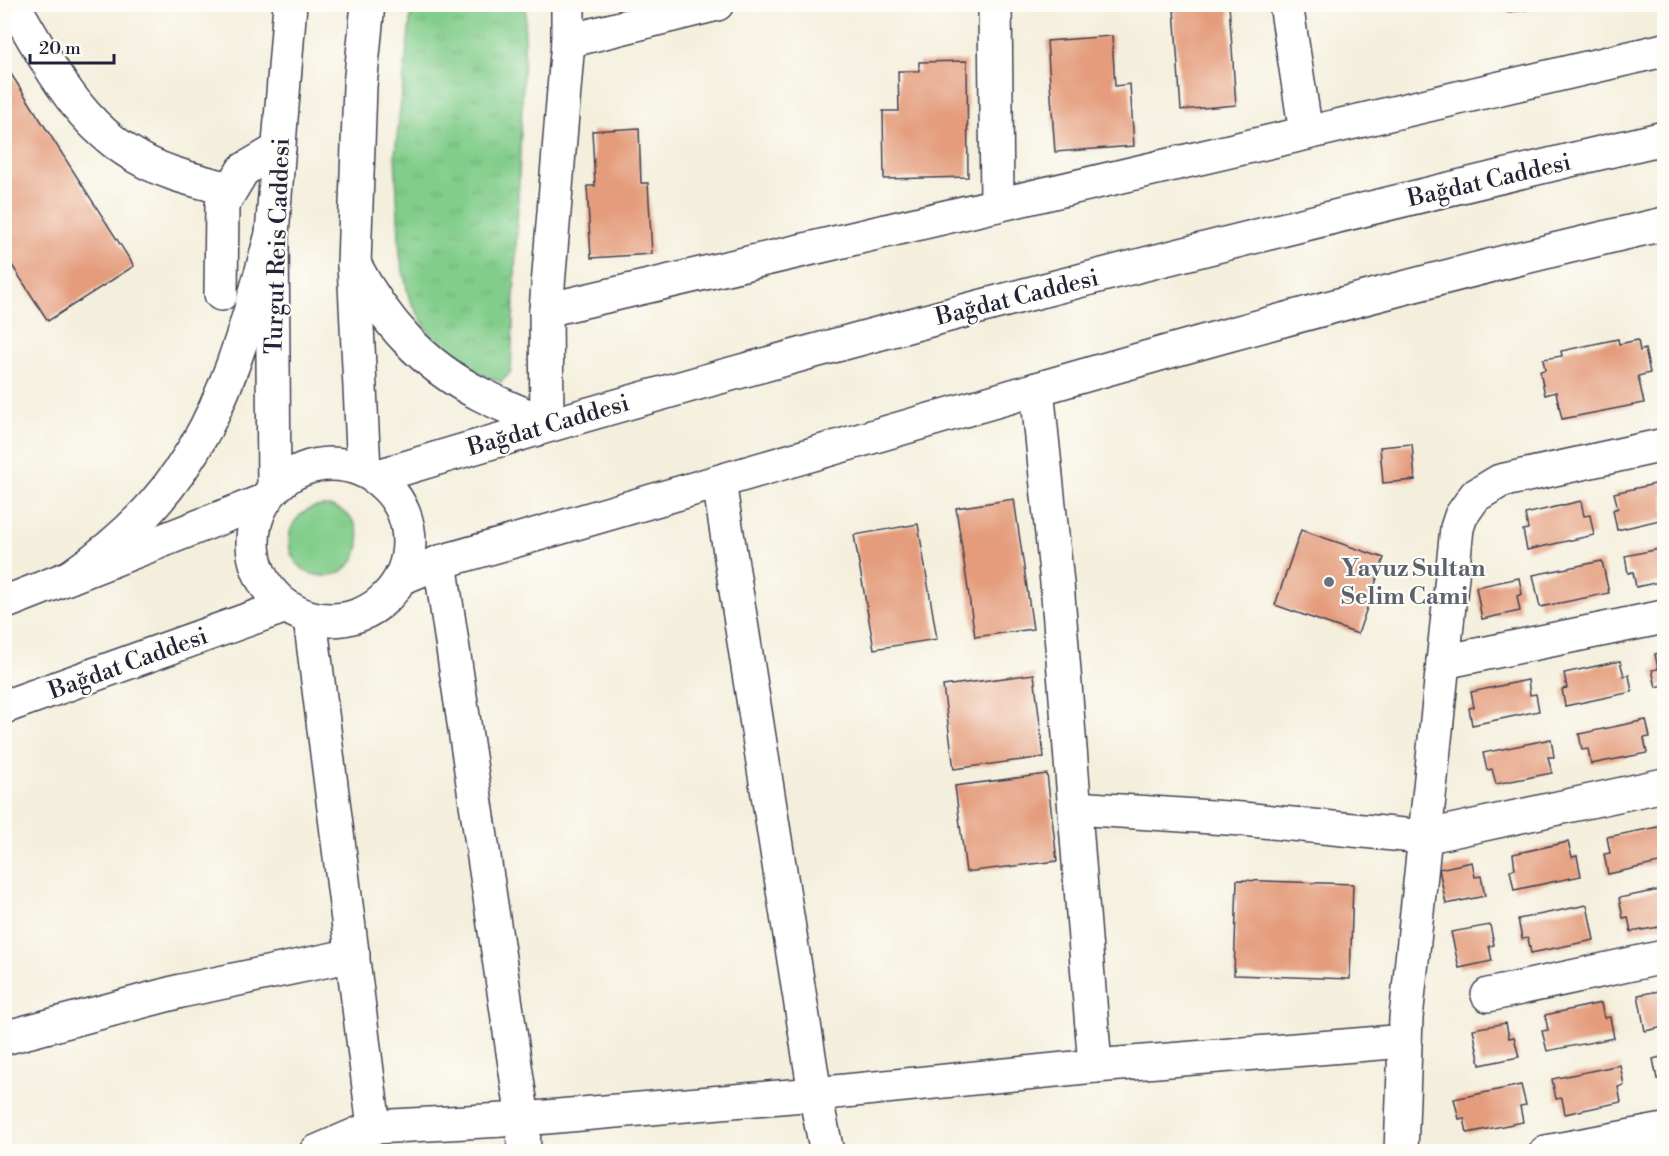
<svg xmlns="http://www.w3.org/2000/svg" width="1669" height="1156" viewBox="0 0 1669 1156" font-family="'Libre Bodoni',serif">
	<style>
		.grass { fill: #82cd8b; stroke: #527863; stroke-width: 1.5 }
		.park { fill: url(#park-tufts); stroke: #527863; stroke-width: 1.5 }
		.building { fill: #e49c7b }
		.lines { fill: none; stroke-linecap: round; stroke-linejoin: round }
		.minor-casing { stroke: #424153; stroke-width: 36 }
		.major-casing { stroke: #424153; stroke-width: 36 }
		.minor { stroke: #fff; stroke-width: 33 }
		.major { stroke: #fff; stroke-width: 33 }
		.worship-dot { fill: #6b7280; stroke: #fdfcf7; stroke-width: 2 }
		.labels { text-anchor: middle; stroke-width: 4.5; stroke-linejoin: round; paint-order: stroke }
		.street-label { font-size: 24px; fill: #22223b; stroke: #fdfcf7 }
		.worship-label { font-size: 24px; font-weight: bold; fill: #5b616d; stroke: #fdfcf7; text-anchor: start }
	</style>
	<defs>
		<pattern id="park-tufts" width="24" height="20" patternUnits="userSpaceOnUse" patternTransform="scale(1.5)"><rect width="24" height="20" fill="#82cd8b"/><path d="M3 7l-1-3M5 7V3M7 7l1-3M15 17l-1-3M17 17v-4M19 17l1-3" fill="none" stroke="#70b079"/></pattern>
	</defs>
	<rect width="100%" height="100%" fill="#fdfcf7"/>
	<filter id="ink" filterUnits="userSpaceOnUse"><feTurbulence type="fractalNoise" baseFrequency=".0167" numOctaves="2"/><feDisplacementMap in="SourceGraphic" scale="12" xChannelSelector="R" yChannelSelector="G"/><feConvolveMatrix kernelMatrix="1 2 1 2 8 2 1 2 1" color-interpolation-filters="sRGB"/></filter>
	<filter id="wash" filterUnits="userSpaceOnUse"><feTurbulence type="fractalNoise" baseFrequency=".008" numOctaves="4" result="noise"/><feDisplacementMap in="SourceGraphic" scale="24" xChannelSelector="R" yChannelSelector="G"/><feGaussianBlur stdDeviation="1.35" result="paint"/><feColorMatrix in="noise" values="0 0 0 0 0 0 0 0 0 0 0 0 0 0 0 0 0 1.4 0 .05"/><feComposite in="paint" operator="in"/></filter>
	<g filter="url(#wash)">
		<rect width="100%" height="100%" fill="#f4efdc"/>
		<circle class="grass" cx="324" cy="541" r="35"/>
		<path class="park" d="M412,5H526L511,372L501,382L461,366L437,347L409,298L400,256L395,154Z"/>
		<g id="blocks">
			<g class="building">
				<path d="M1507,4H1557V6L1507,12Z"/>
				<path d="M1229,5L1236,105L1181,110L1174,9Z"/>
				<path d="M1112,36L1115,86L1130,84L1134,146L1055,152L1047,41Z"/>
				<path d="M967,61L968,177L884,179L883,111H899L898,71H919V62Z"/>
				<path d="M4,63L134,266L48,321L4,253Z"/>
				<path d="M639,128L641,183H648L652,254L591,258L587,186H595L592,131Z"/>
				<path d="M1618,339L1619,344L1638,340L1640,351L1645,349L1650,373L1638,376L1644,403L1562,419L1556,392L1545,395L1540,371L1545,370L1543,359L1562,356L1561,351Z"/>
				<path d="M1412,444L1415,480L1383,483L1380,447Z"/>
				<path d="M1664,482V519L1617,530L1613,510L1618,508L1614,493Z"/>
				<path d="M1014,499L1033,629L975,637L956,508Z"/>
				<path d="M1581,501L1584,516L1590,515L1594,535L1527,550L1523,530L1528,529L1525,514Z"/>
				<path d="M918,524L937,639L874,649L854,535Z"/>
				<path d="M1301,530L1384,558L1358,634L1275,605Z"/>
				<path d="M1664,548V581L1636,587L1633,572L1628,573L1625,556Z"/>
				<path d="M1602,561L1609,593L1540,607L1533,575Z"/>
				<path d="M1519,578L1522,594L1517,596L1520,611L1482,619L1476,587Z"/>
				<path d="M1664,652V685L1656,687L1652,670L1658,669L1655,654Z"/>
				<path d="M1620,661L1624,676L1629,675L1632,692L1565,706L1562,689L1567,688L1564,673Z"/>
				<path d="M1034,674L1044,757L954,769L943,686Z"/>
				<path d="M1528,680L1530,695L1536,694L1539,711L1472,725L1469,708L1474,707L1471,692Z"/>
				<path d="M1646,720L1650,737L1644,738L1647,753L1591,764L1588,749L1582,750L1579,734Z"/>
				<path d="M1551,739L1554,757H1548L1552,773L1496,784L1492,769L1487,770L1483,753Z"/>
				<path d="M1047,774L1057,861L966,872L955,786Z"/>
				<path d="M1663,826L1664,862L1608,874L1604,854L1610,853L1607,837Z"/>
				<path d="M1568,842L1572,857L1577,856L1581,876L1514,890L1510,870L1515,869L1513,854Z"/>
				<path d="M1472,862L1475,877L1481,876L1485,896L1446,904L1439,869Z"/>
				<path d="M1237,880L1353,884L1350,979L1234,975Z"/>
				<path d="M1664,889V926L1631,932L1628,917L1623,918L1619,898Z"/>
				<path d="M1587,905L1594,940L1531,953L1528,938L1522,939L1518,919Z"/>
				<path d="M1490,925L1494,945L1489,946L1492,961L1459,968L1451,932Z"/>
				<path d="M1664,990V1027L1645,1031L1638,995Z"/>
				<path d="M1601,1003L1604,1018L1610,1017L1614,1038L1547,1051L1542,1031L1548,1030L1545,1015Z"/>
				<path d="M1506,1023L1509,1038L1514,1037L1519,1057L1480,1065L1473,1029Z"/>
				<path d="M1664,1056V1083H1663L1662,1078L1657,1079L1653,1059Z"/>
				<path d="M1620,1065L1624,1085L1618,1087L1621,1102L1565,1114L1562,1098L1556,1099L1552,1079Z"/>
				<path d="M1521,1085L1526,1105L1520,1106L1523,1122L1467,1133L1464,1118L1459,1119L1454,1099Z"/>
			</g>
		</g>
	</g>
	<g filter="url(#ink)">
		<use href="#blocks" fill-opacity="0" stroke="#424153" stroke-width="1.5"/>
		<g class="lines">
			<defs>
				<g id="minor">
					<path d="M13,4C56,76 87,144 172,173C191,180 211,184 230,189"/>
					<path d="M995,4L997,205"/>
					<path d="M1286,4L1306,133"/>
					<path d="M568,41L717,4"/>
					<path d="M221,294L222,205L243,170L279,149"/>
					<path d="M546,310L1664,50"/>
					<path d="M1037,389L1057,583L1095,1066"/>
					<path d="M547,425L546,310L568,41V4"/>
					<path d="M364,470L354,264L360,86L368,4"/>
					<path d="M719,482L815,1094L827,1152"/>
					<path d="M274,487L272,234L290,4"/>
					<path d="M440,562L523,1119L524,1152"/>
					<path d="M310,618L374,1127"/>
					<path d="M1443,662L1664,617"/>
					<path d="M1075,808L1242,819L1424,837L1664,785"/>
					<path d="M1488,995L1664,957"/>
					<path d="M4,1038L181,991L353,955"/>
					<path d="M316,1152L374,1127L523,1119L815,1094L1095,1066L1405,1041"/>
					<path d="M1401,1152L1406,1018L1457,528L1461,516L1475,496L1500,481L1664,445"/>
					<path d="M1546,1152L1664,1130"/>
				</g>
				<g id="major">
					<path d="M354,264C384,321 423,365 480,394C501,405 525,414 547,425"/>
					<circle cx="331" cy="542" r="78"/>
					<path d="M375,477C801,348 1232,239 1664,138"/>
					<path d="M70,577C205,484 231,384 272,234"/>
					<path d="M401,578L440,562C847,447 1252,318 1664,224"/>
					<path d="M4,603L263,501"/>
					<path d="M4,707L286,606"/>
				</g>
			</defs>
			<use href="#minor" class="minor-casing"/>
			<use href="#major" class="major-casing"/>
			<use href="#minor" class="minor"/>
			<use href="#major" class="major"/>
		</g>
	</g>
	<circle class="worship-dot" cx="1329" cy="582" r="6"/>
	<g class="labels">
		<g class="street-label">
			<text transform="translate(1489 180) rotate(-13)" y="8">Bağdat Caddesi</text>
			<text transform="translate(277 246) rotate(-88)" y="8">Turgut Reis Caddesi</text>
			<text transform="translate(1017 297) rotate(-14)" y="8">Bağdat Caddesi</text>
			<text transform="translate(548 425) rotate(-16)" y="8">Bağdat Caddesi</text>
			<text transform="translate(128 663) rotate(-20)" y="8">Bağdat Caddesi</text>
		</g>
		<g class="worship-label">
			<text x="1341" y="576">Yavuz Sultan<tspan x="1341" dy="28">Selim Cami</tspan></text>
		</g>
	</g>
	<rect width="1669" height="1156" fill="none" stroke="#fdfcf7" stroke-width="24"/>
	<path d="M30 54v9h84v-9" fill="none" stroke="#22223b" stroke-width="3"/>
	<text x="39" y="54" font-size="18" fill="#22223b" stroke="#fdfcf7" stroke-width="4.5" paint-order="stroke">20 m</text>
</svg>
